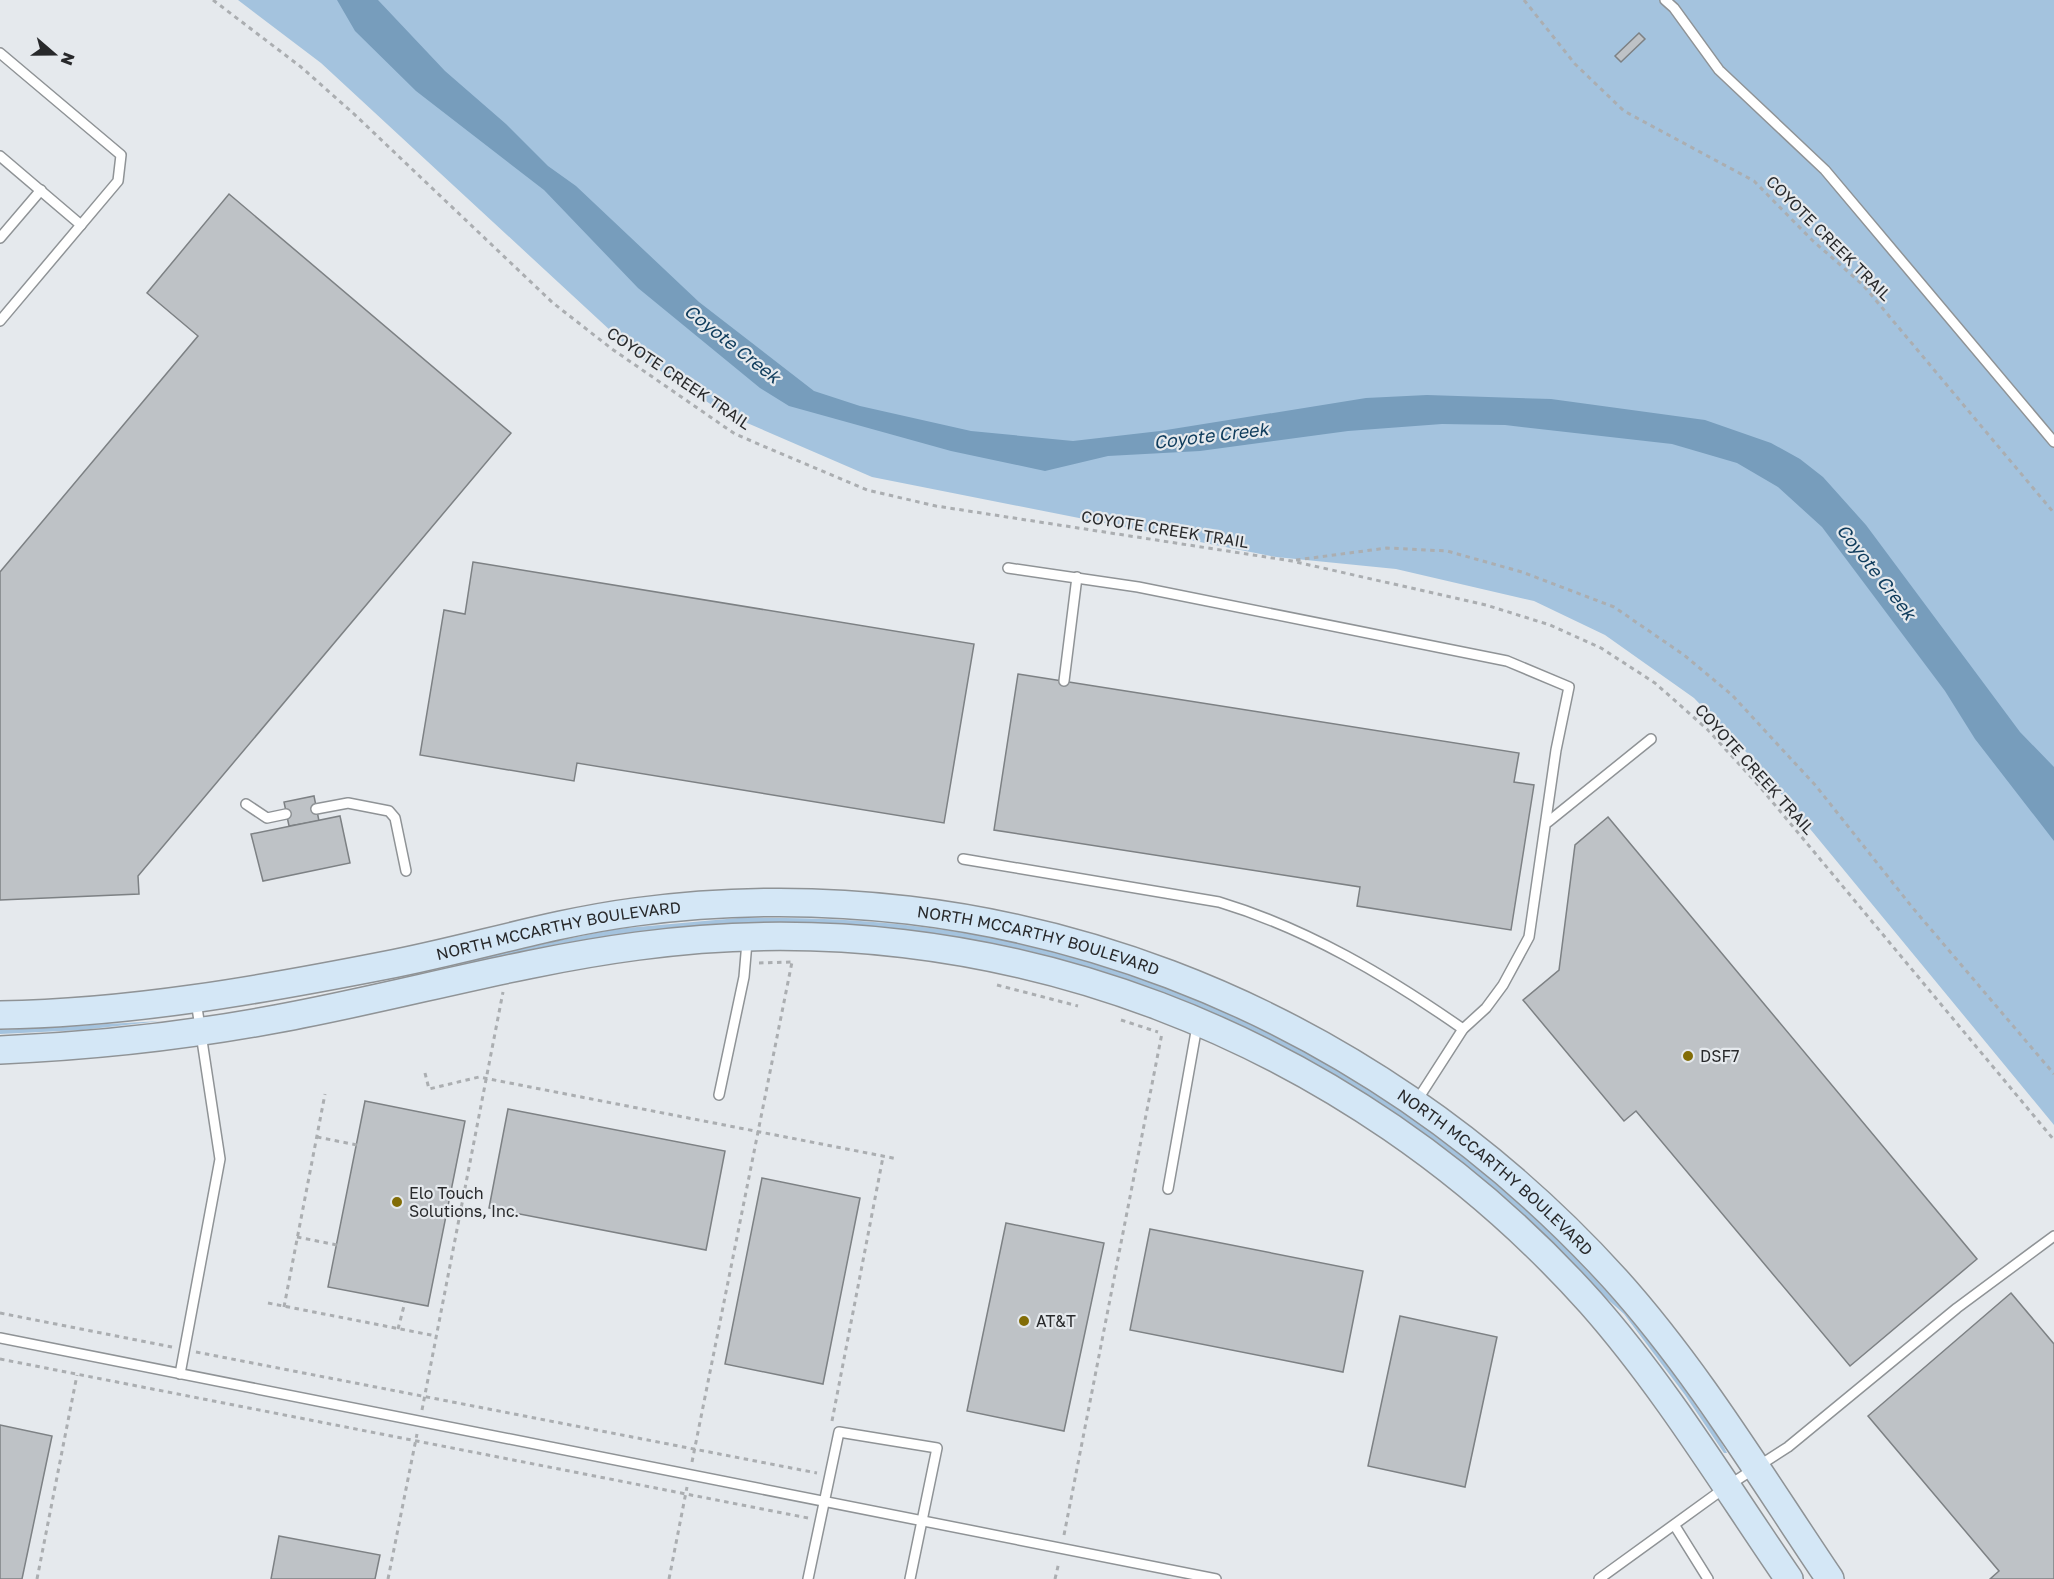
<svg xmlns="http://www.w3.org/2000/svg" width="2054" height="1579" viewBox="0 0 2054 1579" font-family="'Golos Text',sans-serif">
	<style>
		.green { fill: #a4c3de }
		.water { fill: #779dbc }
		.building { fill: #bec2c6; stroke: #7d8184; stroke-width: 1.5 }
		.lines { fill: none; stroke-linecap: round; stroke-linejoin: round }
		.lane-casing { stroke: #8f9396; stroke-width: 12 }
		.secondary-casing { stroke: #8f9396; stroke-width: 30 }
		.path { stroke: #abaeb1; stroke-width: 3; stroke-dasharray: 4.5 4.5; stroke-linecap: butt }
		.lane { stroke: #fff; stroke-width: 9 }
		.secondary { stroke: #d4e7f6; stroke-width: 27 }
		.poi-dot { fill: #826c06; stroke: #e5e9ed; stroke-width: 2 }
		.labels { text-anchor: middle; stroke-width: 4.5; stroke-linejoin: round; paint-order: stroke }
		.street-label { font-size: 16px; fill: #28292b; stroke: #e5e9ed }
		.poi-label { font-size: 16px; fill: #28292b; stroke: #e5e9ed; text-anchor: start }
		.water-label { font-size: 18px; font-style: italic; fill: #0f3c5c; stroke: #e5e9ed }
	</style>
	<rect width="100%" height="100%" fill="#e5e9ed"/>
	<g class="green">
		<path d="M238,0H2054V1125L1750,756L1694,698L1605,635L1534,601L1396,569L1276,557L872,477L724,413L638,356L321,63Z"/>
		<path d="M738,918C807,917 876,920 945,930C1192,965 1422,1093 1591,1275C1631,1317 1666,1361 1698,1409C1708,1423 1720,1438 1727,1453H1724L1685,1395L1624,1314L1512,1213L1159,998L770,930L392,987L485,956L615,929Z"/>
		<path d="M161,1021L82,1030L0,1034V1030Z"/>
	</g>
	<path class="water" d="M337,0H378L445,71L506,124L548,166L576,186L699,302L814,391L860,406L971,431L1073,441L1160,431L1366,398L1427,395L1551,399L1705,420L1771,443L1800,459L1823,477L1866,525L2020,732L2054,767V841L1975,739L1945,691L1822,527L1778,487L1737,463L1672,444L1505,425L1442,424L1348,431L1200,451L1108,456L1045,471L951,451L789,406L760,388L638,288L544,190L416,91L355,31Z"/>
	<g class="building">
		<path d="M1639,33L1645,39L1621,62L1615,56Z"/>
		<path d="M229,194L511,433L138,876L139,894L0,900V572L198,336L147,293Z"/>
		<path d="M473,562L974,644L944,823L577,763L574,781L420,755L444,610L465,614Z"/>
		<path d="M1018,674L1519,753L1514,782L1534,785L1511,930L1357,906L1360,887L994,830Z"/>
		<path d="M314,796L319,821L289,826L284,802Z"/>
		<path d="M340,816L350,863L263,881L251,834Z"/>
		<path d="M1608,817L1977,1259L1850,1366L1636,1111L1624,1121L1523,1000L1559,970L1575,845Z"/>
		<path d="M365,1101L465,1121L428,1306L328,1287Z"/>
		<path d="M508,1109L725,1151L706,1250L489,1208Z"/>
		<path d="M762,1178L860,1198L823,1384L725,1364Z"/>
		<path d="M1006,1223L1104,1243L1064,1431L967,1411Z"/>
		<path d="M1150,1229L1363,1271L1343,1372L1130,1330Z"/>
		<path d="M2011,1293L2054,1344V1579H1990L1999,1571L1868,1416Z"/>
		<path d="M1400,1316L1497,1337L1465,1487L1368,1466Z"/>
		<path d="M0,1425L52,1436L22,1579H0Z"/>
		<path d="M279,1536L380,1555L375,1579H271Z"/>
	</g>
	<g class="lines">
		<defs>
			<g id="lane">
				<path d="M1665,0L1674,8L1719,70L1825,170L2054,442"/>
				<path d="M0,53L121,155L118,181L0,321"/>
				<path d="M0,156L81,225"/>
				<path d="M0,238L41,190"/>
				<path d="M1008,568L1138,587L1507,661L1569,687L1556,750L1529,937L1503,985L1486,1008L1463,1029L1416,1102"/>
				<path d="M1064,681L1077,577"/>
				<path d="M246,804L267,818L286,814"/>
				<path d="M316,809L348,803L389,811L395,818L406,871"/>
				<path d="M1548,822L1651,739"/>
				<path d="M963,859L1219,902C1308,929 1387,976 1463,1029"/>
				<path d="M719,1095L744,977L747,942"/>
				<path d="M1168,1189L1197,1026"/>
				<path d="M0,1338L1216,1579"/>
				<path d="M180,1374L220,1159L196,1001"/>
				<path d="M1675,1526L1708,1579"/>
				<path d="M808,1579L839,1432L937,1448L910,1579"/>
				<path d="M1599,1579L1726,1487L1788,1447L1957,1308L2054,1236"/>
			</g>
			<g id="secondary">
				<path id="s1" d="M0,1015C130,1013 260,990 387,965C470,949 551,923 635,912C1004,863 1366,1005 1615,1279C1697,1370 1761,1477 1830,1579"/>
				<path d="M0,1050C93,1046 185,1036 276,1019C397,997 516,962 638,946C995,897 1352,1036 1591,1303C1666,1388 1725,1486 1789,1579"/>
			</g>
		</defs>
		<use href="#lane" class="lane-casing"/>
		<use href="#secondary" class="secondary-casing"/>
		<g class="path">
			<path d="M213,0L301,67L353,113L553,303L612,349L735,434L867,490L936,506L1292,561L1486,605L1550,625L1601,648L1655,683L1708,730L1760,787L2054,1140"/>
			<path d="M1524,0L1575,64L1624,111L1754,181L1812,240L1863,285L2054,513"/>
			<path d="M1296,560L1387,548L1447,551L1522,572L1614,607L1684,655L1732,695L1816,786L1912,907L2054,1074"/>
			<path d="M759,963L791,962"/>
			<path d="M997,985L1078,1006"/>
			<path d="M1121,1020L1158,1032"/>
			<path d="M425,1073L429,1089L479,1077L898,1159"/>
			<path d="M317,1137L357,1145"/>
			<path d="M297,1237L337,1245"/>
			<path d="M268,1303L436,1336"/>
			<path d="M284,1307L325,1094"/>
			<path d="M0,1313L172,1347"/>
			<path d="M398,1329L405,1302"/>
			<path d="M196,1352L817,1473"/>
			<path d="M0,1359L808,1518"/>
			<path d="M422,1410L503,992"/>
			<path d="M832,1421L883,1157"/>
			<path d="M692,1462L792,962"/>
			<path d="M1064,1535L1162,1033"/>
			<path d="M37,1579L77,1375"/>
			<path d="M388,1579L417,1434"/>
			<path d="M669,1579L687,1487"/>
			<path d="M1055,1579L1059,1562"/>
		</g>
		<use href="#lane" class="lane"/>
		<use href="#secondary" class="secondary"/>
	</g>
	<g class="poi-dot">
		<circle cx="1688" cy="1056" r="6"/>
		<circle cx="397" cy="1202" r="6"/>
		<circle cx="1024" cy="1321" r="6"/>
	</g>
	<g class="labels">
		<g class="street-label">
			<text transform="translate(1829 238) rotate(45)" y="6">COYOTE CREEK TRAIL</text>
			<text transform="translate(679 378) rotate(34)" y="6">COYOTE CREEK TRAIL</text>
			<text transform="translate(1165 529) rotate(9)" y="6">COYOTE CREEK TRAIL</text>
			<text transform="translate(1755 769) rotate(48)" y="6">COYOTE CREEK TRAIL</text>
			<text dy="6" stroke="none"><textPath href="#s1" startOffset="566">NORTH MCCARTHY BOULEVARD</textPath></text>
			<text dy="6" stroke="none"><textPath href="#s1" startOffset="1052">NORTH MCCARTHY BOULEVARD</textPath></text>
			<text dy="6" stroke="none"><textPath href="#s1" startOffset="1572">NORTH MCCARTHY BOULEVARD</textPath></text>
		</g>
		<g class="poi-label">
			<text x="1700" y="1062">DSF7</text>
			<text x="409" y="1199">Elo Touch<tspan x="409" dy="18">Solutions, Inc.</tspan></text>
			<text x="1036" y="1327">AT&amp;T</text>
		</g>
		<g class="water-label">
			<text transform="translate(732 344) rotate(38)" y="6">Coyote Creek</text>
			<text transform="translate(1211 436) rotate(-7)" y="6">Coyote Creek</text>
			<text transform="translate(1876 572) rotate(52)" y="6">Coyote Creek</text>
		</g>
	</g>
	<g transform="translate(54 54) rotate(110)" stroke="#e5e9ed" stroke-width="4.5" paint-order="stroke">
	<path d="M0-4.5L10 22L0 15L-10 22Z" fill="#28292b"/>
	<text y="-9" font-size="16" font-weight="bold" text-anchor="middle" fill="#28292b">N</text>
	</g>
</svg>
